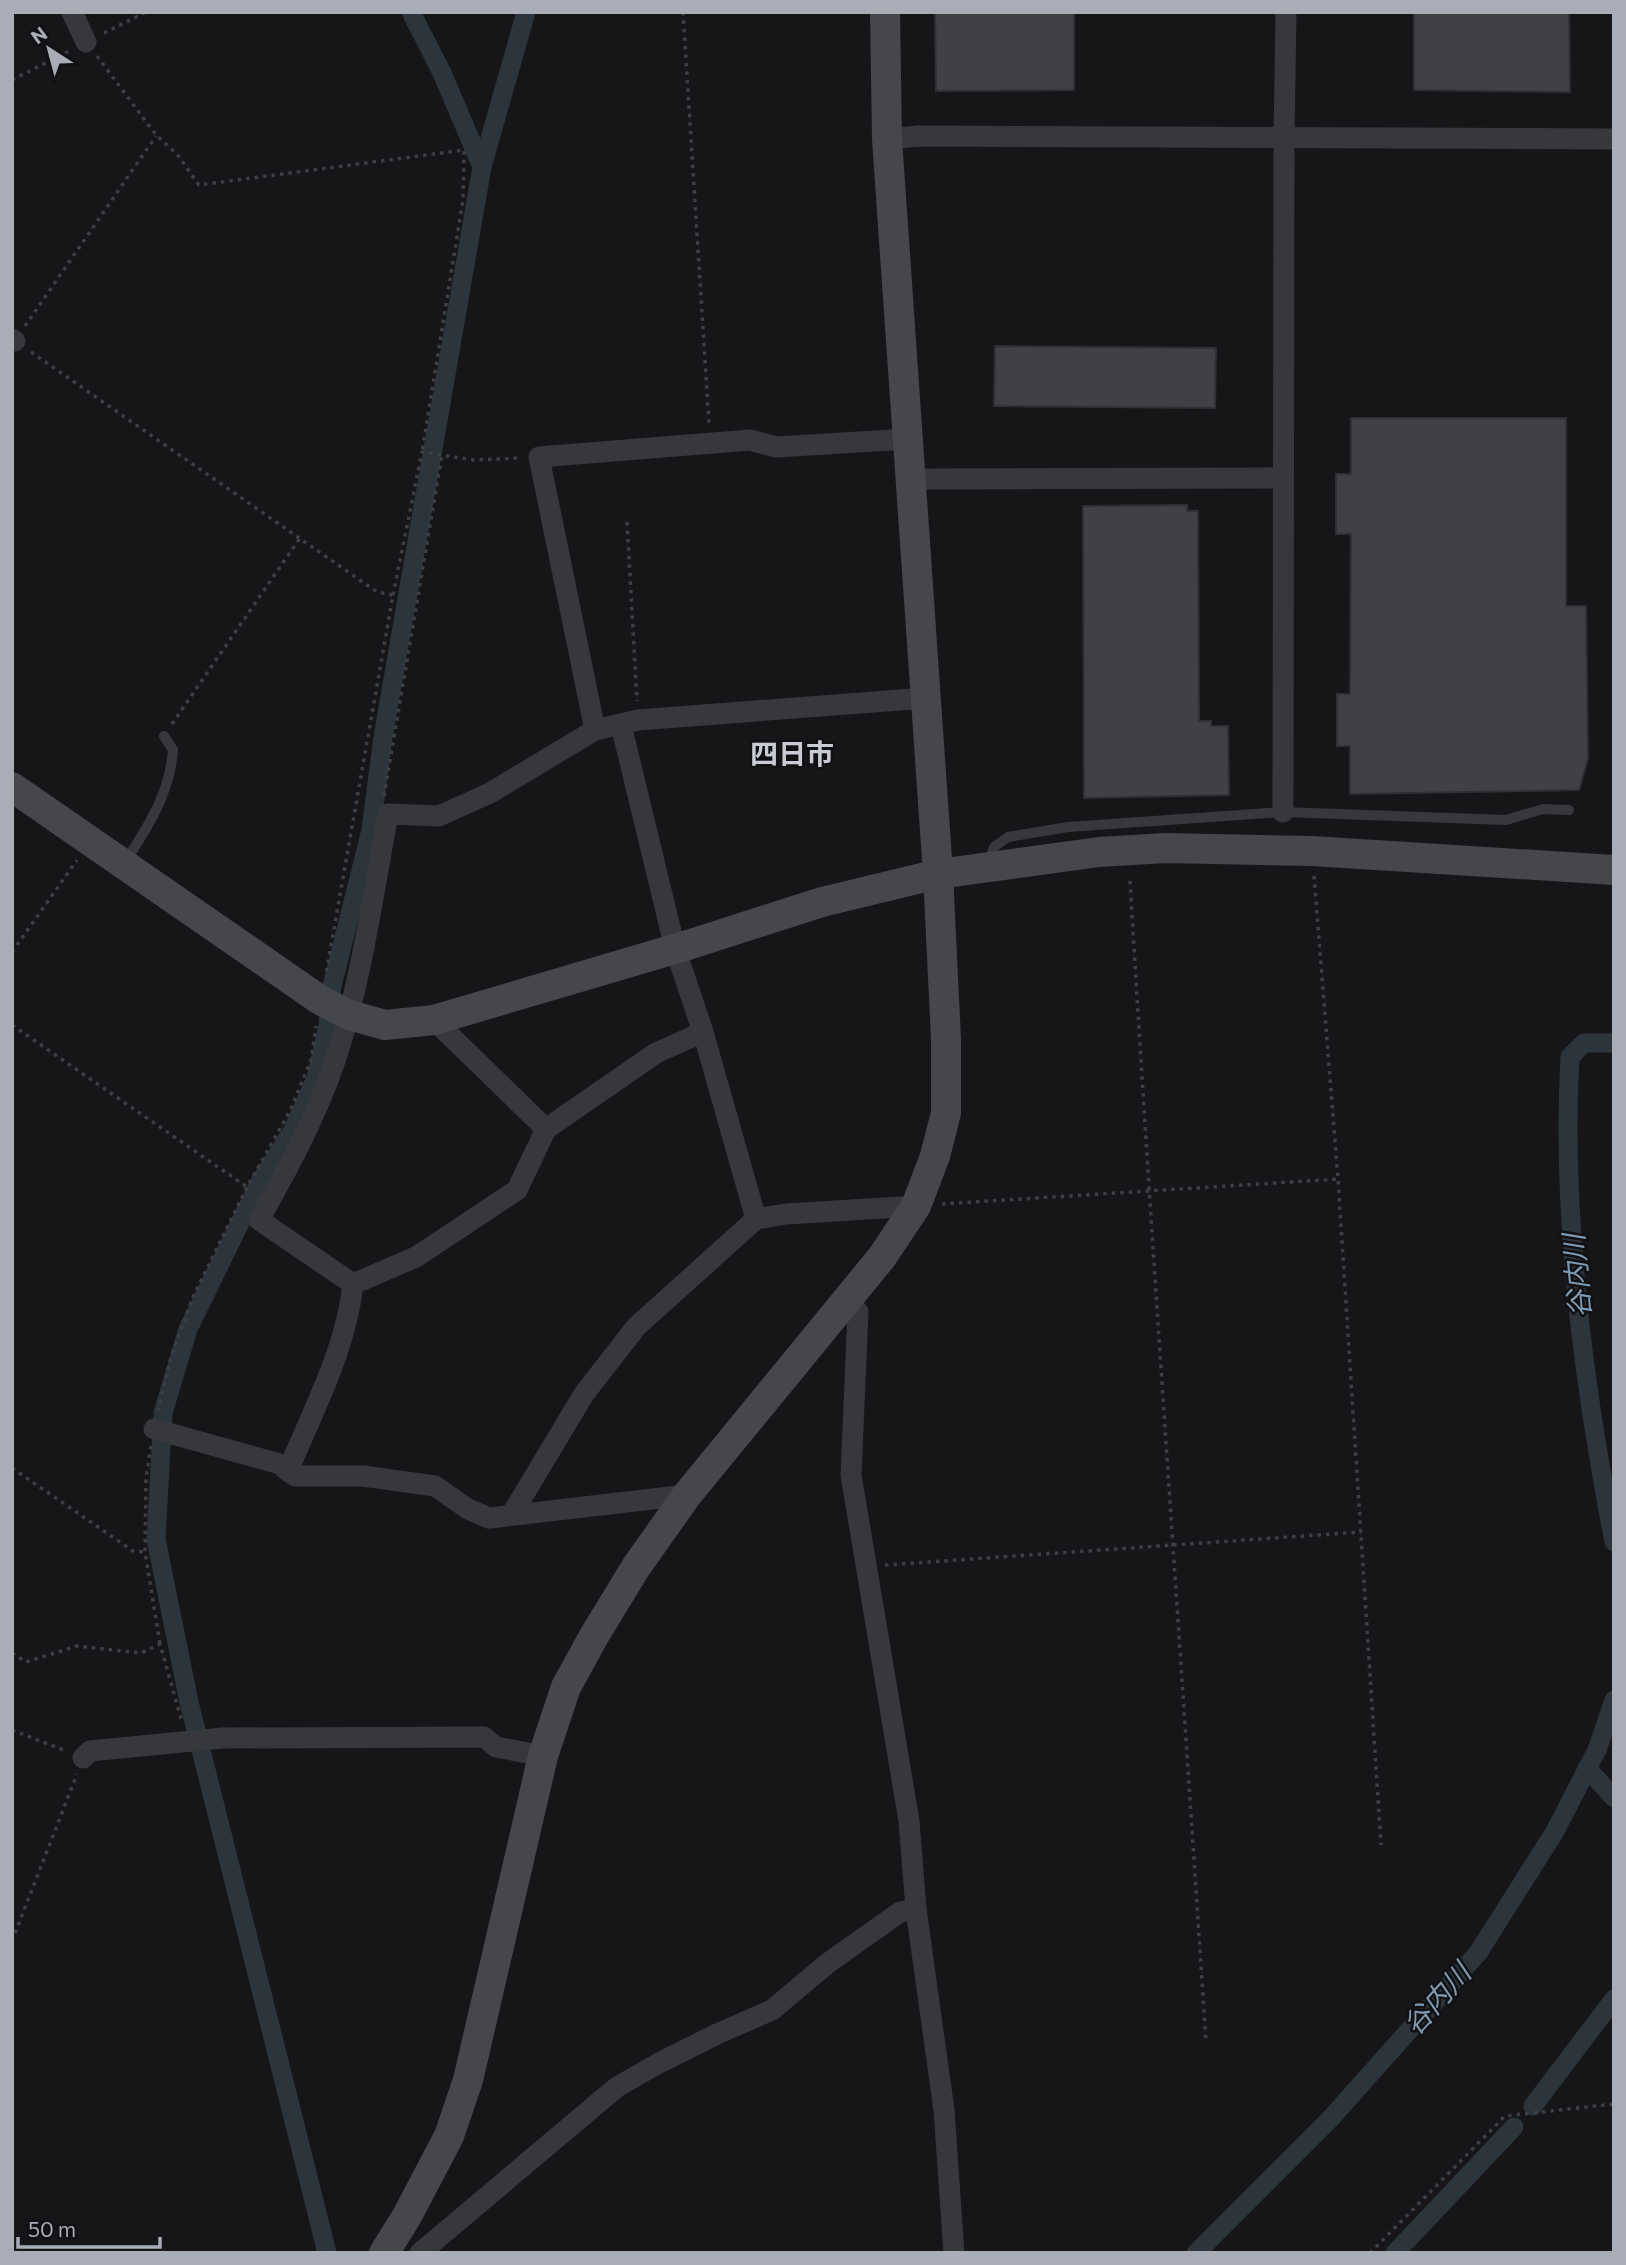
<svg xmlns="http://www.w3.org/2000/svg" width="1626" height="2265" viewBox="0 0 1626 2265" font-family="Commissioner,'Noto Sans JP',sans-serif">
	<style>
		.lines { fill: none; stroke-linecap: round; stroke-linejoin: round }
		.canal { stroke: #2c353c; stroke-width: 19 }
		.building { fill: #404145; stroke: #303034; stroke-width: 2 }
		.path { stroke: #3d3f44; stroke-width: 3.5; stroke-dasharray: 3.5 5; stroke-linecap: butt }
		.lane { stroke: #37383d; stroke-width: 10 }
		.street { stroke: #37383d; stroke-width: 21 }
		.secondary { stroke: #45474d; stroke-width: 30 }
		.labels { text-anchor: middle; stroke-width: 5; stroke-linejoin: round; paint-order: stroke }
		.neighbourhood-label { font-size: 28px; font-weight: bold; fill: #c9ccd4; stroke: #111113 }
		.water-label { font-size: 28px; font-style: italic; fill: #7f9bb3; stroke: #111113 }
	</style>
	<rect width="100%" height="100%" fill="#161618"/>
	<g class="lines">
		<g class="canal">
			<path d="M411,12L442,73L482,167"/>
			<path d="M1614,1043H1584L1570,1057C1561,1216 1584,1386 1614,1542"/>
			<path d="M1587,1768L1614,1798"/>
			<path d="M1533,2106L1614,1999"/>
			<path d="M327,2253L189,1702L156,1539L163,1413L188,1329L261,1180L292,1132L316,1078L328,1025L332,986L371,830L383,737L482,167L526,12"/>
			<path d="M1196,2253L1331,2118L1478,1953L1554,1833L1597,1750L1614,1700"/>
			<path d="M1395,2253L1514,2127"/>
		</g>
	</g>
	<g class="building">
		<path d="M935,12H1074V90L936,91Z"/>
		<path d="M1414,12H1569L1570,92L1414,90Z"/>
		<path d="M995,346L1216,348L1215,408L994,406Z"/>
		<path d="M1351,418H1566V606H1586L1588,759L1579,790L1350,794V746H1337V694H1350L1351,534H1336V474H1351Z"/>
		<path d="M1187,505V511H1198L1199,721H1211V726H1228L1229,795L1084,798L1083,506Z"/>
	</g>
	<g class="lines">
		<g class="path">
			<path d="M683,12L709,424"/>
			<path d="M104,33L146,12"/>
			<path d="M97,56L156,135L177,154L199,185L464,150L463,200L422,452"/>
			<path d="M12,80L71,50"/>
			<path d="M25,326L156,136"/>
			<path d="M31,352L377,592L393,595L326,974"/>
			<path d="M627,522L637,701"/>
			<path d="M393,595L422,452L474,460L519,458"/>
			<path d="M172,724L300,538"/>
			<path d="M384,796L442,455"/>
			<path d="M1314,876L1338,1179L1381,1845"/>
			<path d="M1130,881C1153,1268 1181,1655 1206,2042"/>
			<path d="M12,952L77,860"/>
			<path d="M12,1025L247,1187"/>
			<path d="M942,1204L1338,1179"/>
			<path d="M158,1411L171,1357L193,1297L247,1187L290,1111L311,1060L316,1026"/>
			<path d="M151,1446L146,1477L145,1552L160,1644"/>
			<path d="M12,1468L133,1551L145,1552"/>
			<path d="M885,1565L1361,1532"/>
			<path d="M12,1653L26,1662L77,1646L141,1653L160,1644L182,1722"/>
			<path d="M12,1730L66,1751"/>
			<path d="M12,1941L77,1774"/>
			<path d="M1370,2253L1505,2116L1614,2104"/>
		</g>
		<g class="lane">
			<path d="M125,862C148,827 170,793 173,750L164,736"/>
			<path d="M992,865L991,857L994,847L1008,837L1068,827L1283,812L1506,820L1543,809L1569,810"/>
		</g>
		<g class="street">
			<path d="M72,12L86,42"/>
			<path d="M887,139L919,136L1614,139"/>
			<path d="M12,339L15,341"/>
			<path d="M910,479L1283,478"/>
			<path d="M621,725L675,948L703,1032L756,1219"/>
			<path d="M595,730L539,457L750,440L776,447L908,439"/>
			<path d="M1283,812L1284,138L1286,12"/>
			<path d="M434,1020L546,1129"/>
			<path d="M703,1032L656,1053L546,1129L517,1190L416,1257L353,1284L259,1220C288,1168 316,1117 335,1061C361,984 373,894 388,814L439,816L490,793L595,730L638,720L926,698"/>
			<path d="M848,1301L858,1312L851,1475L909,1821L916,1909L944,2110L954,2253"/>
			<path d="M154,1429L280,1464L288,1471C313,1410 346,1350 353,1284"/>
			<path d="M288,1471L295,1476H363L435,1486L468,1509L489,1518L687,1495"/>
			<path d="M512,1514L584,1394L636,1327L756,1219L786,1214L916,1206"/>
			<path d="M83,1758L90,1751L223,1738L484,1737L496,1747L543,1756"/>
			<path d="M420,2253L617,2087L659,2063L717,2034L772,2010L828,1963L900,1912L916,1909"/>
		</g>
		<g class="secondary">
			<path d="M12,787L320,1000L349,1015L385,1025L434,1020L688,945L822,902L938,874L1099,852L1166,848L1312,851L1614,870"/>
			<path d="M384,2253L407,2216L449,2136L468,2080L543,1756L566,1687L594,1636L636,1567L687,1495L882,1257L916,1206L935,1156L946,1113V1039L938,874L887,139L885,12"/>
		</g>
	</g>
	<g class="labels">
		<g class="neighbourhood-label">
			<text x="792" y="764">四日市</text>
		</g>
		<g class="water-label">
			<text transform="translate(1577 1276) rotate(-95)" y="10">谷内川</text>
			<text transform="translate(1437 1999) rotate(-48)" y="10">谷内川</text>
		</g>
	</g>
	<rect width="1626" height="2265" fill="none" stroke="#a8adb8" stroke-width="28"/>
	<g transform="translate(49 49) rotate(324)" stroke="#111113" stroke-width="5" paint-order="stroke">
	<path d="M0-5L12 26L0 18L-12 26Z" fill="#a8adb8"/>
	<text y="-10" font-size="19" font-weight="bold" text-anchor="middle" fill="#a8adb8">N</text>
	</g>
	<path d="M18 2237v10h142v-10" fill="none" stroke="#a8adb8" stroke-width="3.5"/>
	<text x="28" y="2237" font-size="21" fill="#a8adb8" stroke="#111113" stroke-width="5" paint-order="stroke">50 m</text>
</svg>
